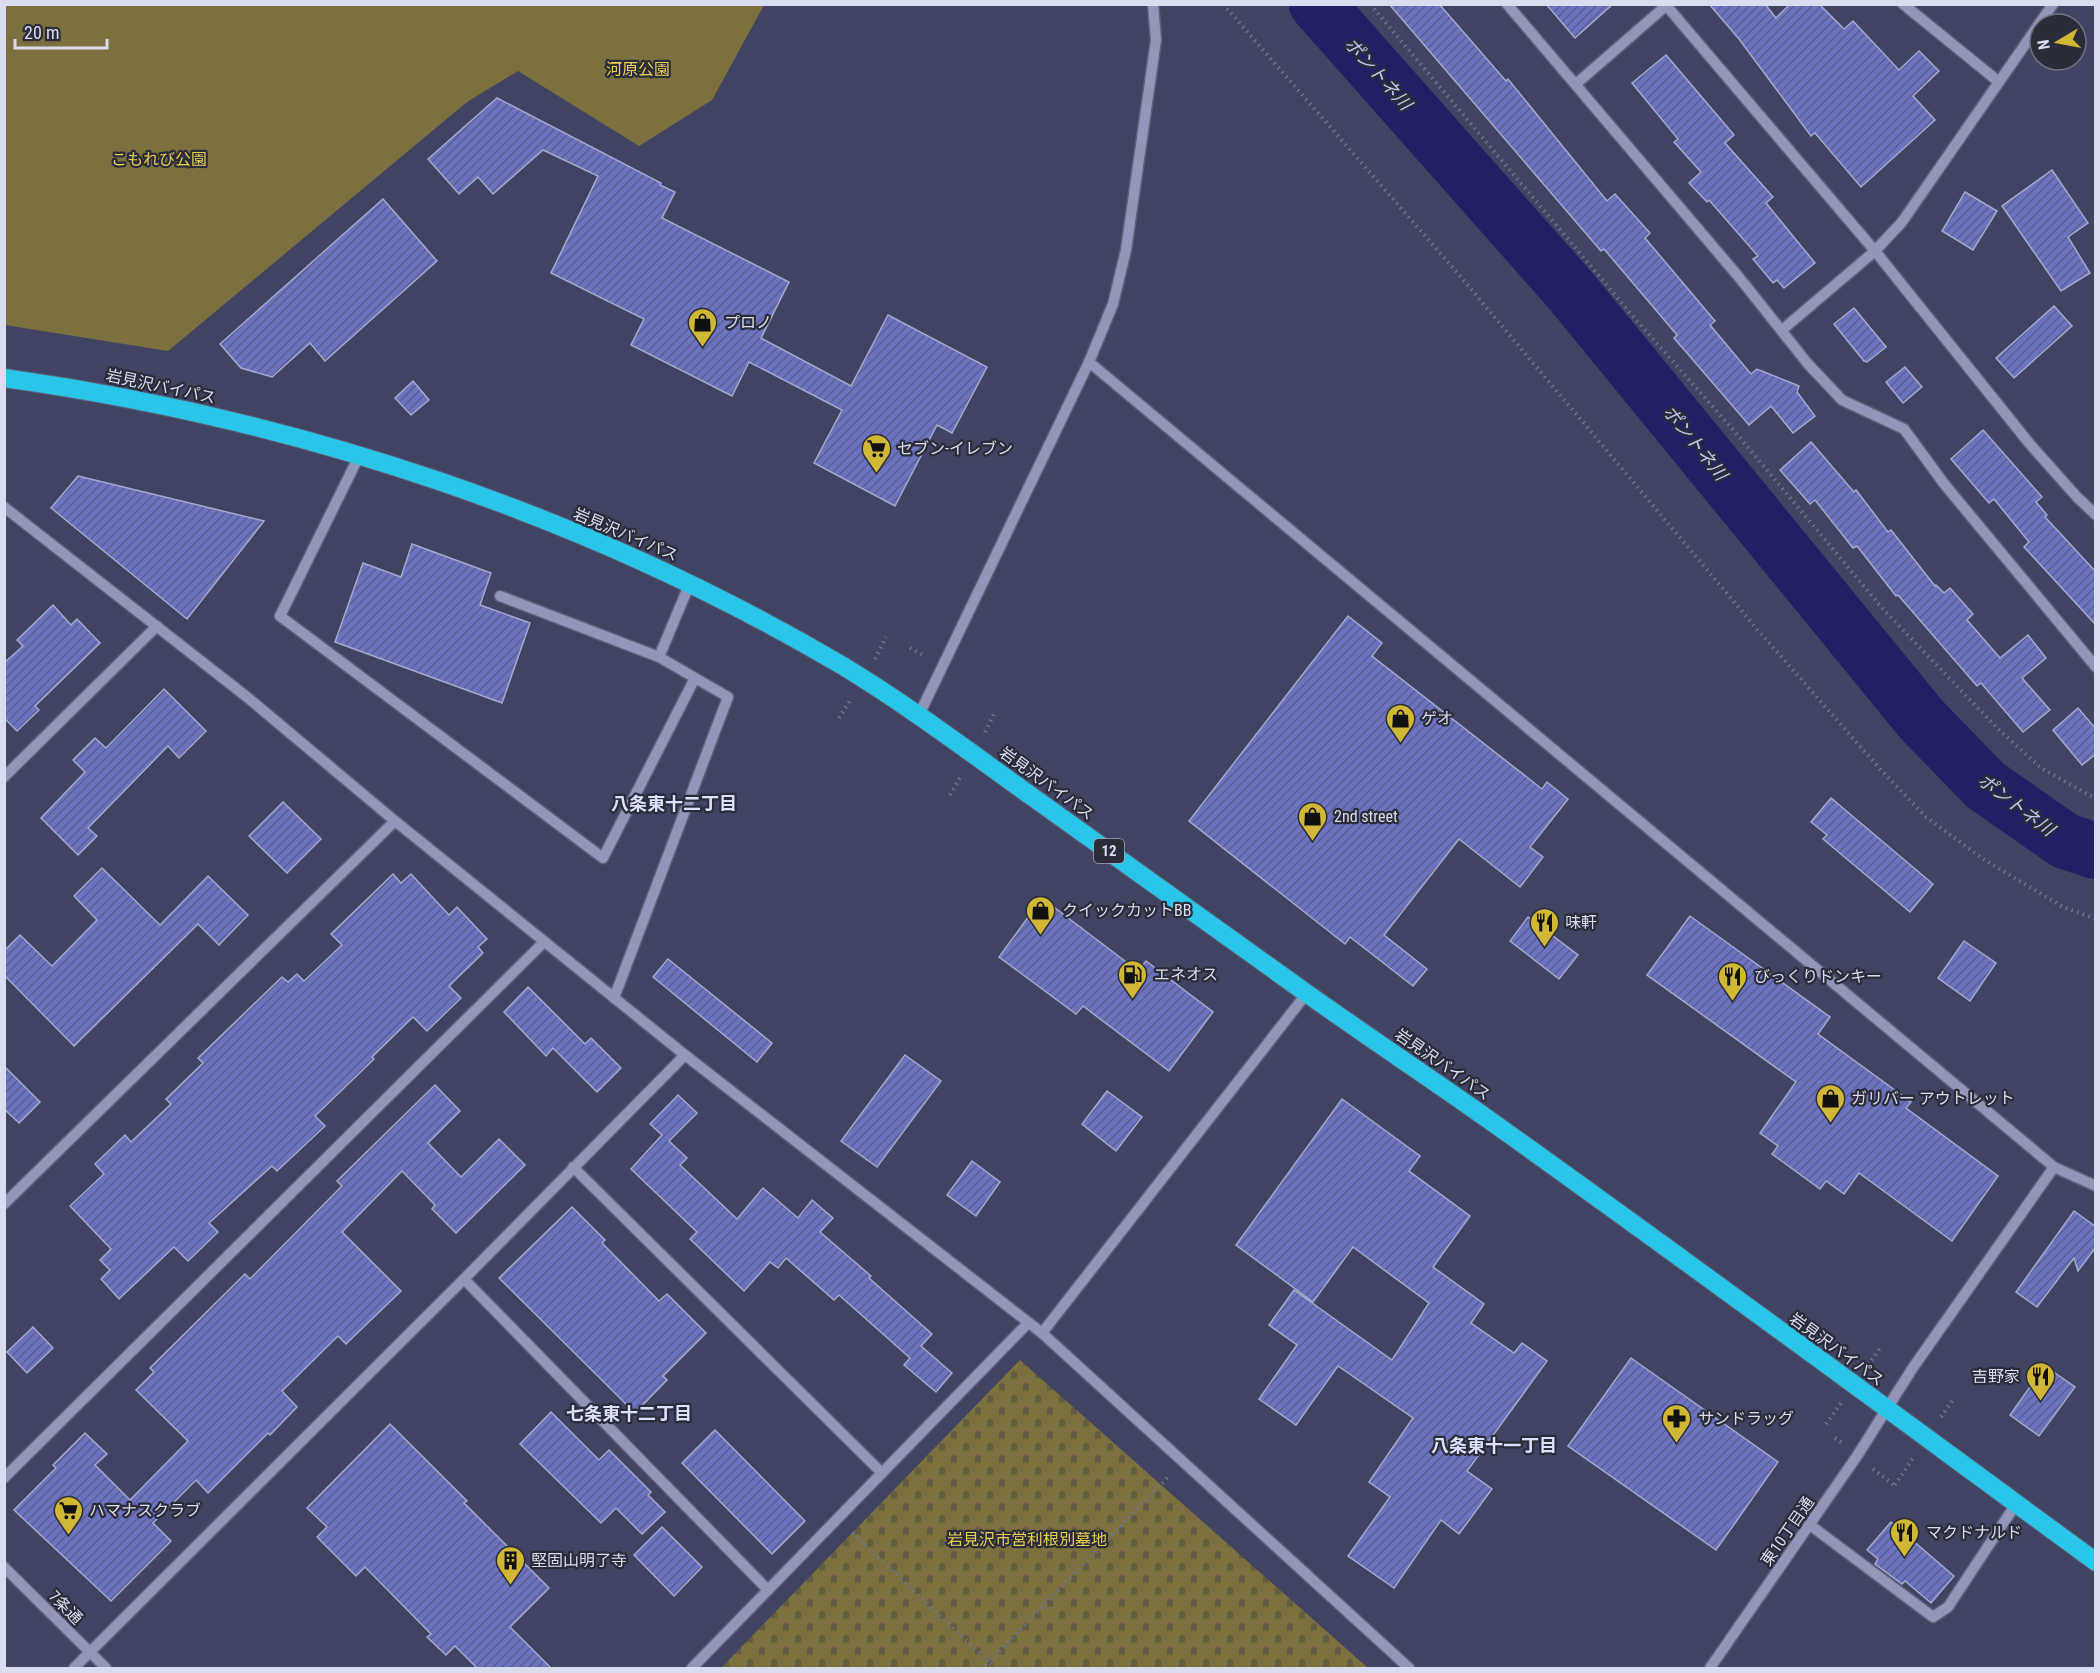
<svg xmlns="http://www.w3.org/2000/svg" width="2100" height="1673" viewBox="0 0 2100 1673" font-family="'Roboto Condensed','Noto Sans JP',sans-serif">
	<style>
		.cemetery { fill: url(#cemetery-stones) }
		.park { fill: #7c713e }
		.lines { fill: none; stroke-linecap: round; stroke-linejoin: round }
		.river { stroke: #222065; stroke-width: 56 }
		.building { fill: url(#building-hatch); stroke: #a4aacd; stroke-width: 1.5 }
		.minor-casing { stroke: #5d6079; stroke-width: 13 }
		.highway-casing { stroke: #5d6079; stroke-width: 20 }
		.path { stroke: #6f738d; stroke-width: 4; stroke-dasharray: 1.5 4.5; stroke-linecap: butt }
		.minor { stroke: #9297b9; stroke-width: 10 }
		.highway { stroke: #2ac6ea; stroke-width: 18 }
		.labels { text-anchor: middle; stroke-width: 4.5; stroke-linejoin: round; paint-order: stroke }
		.shield { fill: #2a2c3a; stroke: #a5a8b9; stroke-width: 1.5 }
		.shield-label { font-size: 15px; font-weight: bold; fill: #daddef }
		.park-label { font-size: 16px; fill: #e8cf4d; stroke: #2a2c3a }
		.poi-label { font-size: 16px; fill: #daddef; stroke: #2a2c3a; text-anchor: start }
		.street-label { font-size: 16px; fill: #daddef; stroke: #2a2c3a }
		.water-label { font-size: 18px; font-style: italic; fill: #c1c8f2; stroke: #2a2c3a }
		.neighbourhood-label { font-size: 18px; font-weight: bold; fill: #dce1fe; stroke: #2a2c3a }
	</style>
	<defs>
		<pattern id="cemetery-stones" width="16" height="16" patternUnits="userSpaceOnUse" patternTransform="scale(1.5)"><rect width="16" height="16" fill="#7c713e"/><path d="M2 7V4a2 2 0 0 1 4 0v3zM10 15v-3a2 2 0 0 1 4 0v3z" fill="#615c42"/></pattern>
		<pattern id="building-hatch" width="6" height="6" patternUnits="userSpaceOnUse" patternTransform="scale(1.5)"><rect width="6" height="6" fill="#6c73c0"/><path d="M-1 1l2-2M0 6l6-6M5 7l2-2" fill="none" stroke="#5b5f90"/></pattern>
	</defs>
	<rect width="100%" height="100%" fill="#404462"/>
	<path class="cemetery" d="M1020,1360L1368,1668H721Z"/>
	<path class="park" d="M4,5L5,4L764,5L712,100L639,146L518,71L467,102L168,351L5,325Z"/>
	<g class="lines">
		<path class="river" d="M1317,4L1571,291L1921,719L1985,785L2065,841L2096,851"/>
	</g>
	<g class="building">
		<path d="M1389,4H1439L1506,81L1508,79L1607,201L1615,194L1650,233L1645,238L1715,321L1710,325L1751,374L1757,369L1799,386L1797,392L1815,416L1793,433L1771,406L1749,425L1674,338L1677,335L1604,249L1601,251Z"/>
		<path d="M1546,4H1613L1575,38Z"/>
		<path d="M1709,4H1765L1776,18L1790,4H1819L1844,29L1853,21L1899,70L1919,51L1939,71L1913,96L1935,120L1861,187L1815,133L1811,136L1739,39Z"/>
		<path d="M1666,55L1734,135L1725,143L1773,197L1766,203L1815,263L1784,288L1777,280L1773,283L1753,259L1758,256L1709,200L1707,202L1689,183L1701,172L1674,142L1678,139L1632,83Z"/>
		<path d="M497,98L661,183L660,185L675,192L662,218L789,282L761,338L851,386L888,315L987,367L952,433L937,425L895,506L814,463L842,410L749,362L732,396L631,345L644,319L551,273L598,176L543,150L493,194L478,177L459,194L428,159Z"/>
		<path d="M2052,170L2088,223L2068,237L2090,273L2061,291L2002,206Z"/>
		<path d="M1965,192L1997,211L1973,250L1942,231Z"/>
		<path d="M383,199L437,261L325,361L310,343L272,377L241,368L220,344Z"/>
		<path d="M2054,306L2072,326L2014,378L1996,358Z"/>
		<path d="M1854,308L1886,347L1867,362L1864,361L1834,324Z"/>
		<path d="M1905,367L1922,387L1903,403L1886,382Z"/>
		<path d="M413,381L429,400L411,415L395,398Z"/>
		<path d="M1983,430L2042,497L2036,502L2047,515L2045,517L2096,572V625L2024,547L2029,542L1994,499L1989,503L1951,459Z"/>
		<path d="M1811,442L1854,492L1856,490L1888,532L1891,530L1935,586L1936,585L1944,593L1950,588L1973,614L1967,620L2000,658L2028,635L2046,658L2022,678L2050,710L2023,732L1981,683L1977,686L1898,595L1896,596L1857,546L1853,548L1815,500L1810,504L1780,470Z"/>
		<path d="M78,476L264,521L187,619L51,508Z"/>
		<path d="M412,544L491,573L480,605L530,623L502,703L335,642L363,563L401,577Z"/>
		<path d="M53,605L71,625L77,619L100,643L35,706L39,710L17,731L4,718V663L23,646L17,640Z"/>
		<path d="M1348,616L1382,643L1372,656L1542,789L1547,782L1568,799L1530,847L1543,857L1520,887L1459,839L1384,935L1427,969L1413,986L1350,937L1345,944L1189,821Z"/>
		<path d="M164,689L206,731L179,758L168,746L88,828L97,836L78,855L41,818L85,772L73,760L95,738L106,748Z"/>
		<path d="M2078,708L2096,729V754L2082,765L2053,730Z"/>
		<path d="M1831,798L1933,884L1910,912L1823,839L1827,835L1811,822Z"/>
		<path d="M283,802L321,839L287,873L249,836Z"/>
		<path d="M102,868L160,925L208,876L248,915L219,945L198,924L74,1046L4,975V951L20,935L52,966L97,920L74,896Z"/>
		<path d="M393,874L401,883L411,874L449,915L457,907L487,939L478,947L483,953L449,986L461,998L427,1031L413,1017L372,1057L374,1059L315,1116L325,1126L277,1171L272,1166L209,1223L218,1232L188,1261L174,1247L119,1299L101,1279L110,1270L100,1260L111,1249L70,1206L104,1174L95,1164L125,1135L131,1142L171,1104L166,1099L203,1063L198,1058L282,977L288,982L297,974L304,981L342,945L331,934Z"/>
		<path d="M1042,898L1138,971L1146,961L1213,1012L1169,1071L1083,1006L1076,1014L999,957Z"/>
		<path d="M1690,916L1830,1017L1818,1034L1911,1102L1906,1108L1998,1176L1952,1241L1859,1173L1844,1194L1826,1181L1820,1189L1772,1154L1778,1146L1760,1133L1796,1082L1647,975Z"/>
		<path d="M1528,917L1578,955L1559,979L1510,941Z"/>
		<path d="M1964,941L1996,963L1970,1001L1938,978Z"/>
		<path d="M668,959L772,1043L757,1062L653,977Z"/>
		<path d="M528,987L585,1044L591,1038L621,1068L597,1092L553,1048L546,1056L504,1012Z"/>
		<path d="M905,1055L941,1081L877,1167L841,1141Z"/>
		<path d="M4,1066L40,1102L19,1123L4,1109Z"/>
		<path d="M435,1085L460,1111L428,1143L461,1177L499,1139L525,1165L456,1233L432,1209L435,1205L402,1171L342,1232L401,1291L346,1344L338,1336L282,1391L297,1407L270,1435L268,1433L208,1493L196,1480L153,1523L171,1541L111,1601L14,1510L56,1468L53,1465L85,1433L107,1454L95,1465L130,1500L188,1441L136,1390L154,1372L150,1368L245,1274L250,1279L342,1186L337,1181Z"/>
		<path d="M1107,1091L1142,1117L1116,1151L1082,1124Z"/>
		<path d="M678,1095L697,1113L669,1141L687,1158L680,1165L737,1219L763,1188L798,1218L812,1200L833,1218L820,1232L871,1276L869,1278L932,1334L921,1346L952,1373L936,1392L904,1365L910,1358L839,1295L834,1300L786,1258L778,1268L770,1262L744,1291L690,1239L697,1232L631,1169L662,1135L650,1124Z"/>
		<path d="M1342,1099L1420,1156L1409,1171L1470,1216L1433,1267L1484,1304L1471,1323L1514,1353L1522,1343L1547,1361L1467,1471L1492,1489L1459,1534L1441,1520L1394,1588L1348,1556L1390,1497L1369,1482L1413,1418L1338,1366L1296,1425L1259,1399L1297,1345L1269,1325L1294,1290L1392,1360L1429,1303L1353,1247L1313,1302L1236,1245Z"/>
		<path d="M972,1161L1000,1182L976,1216L947,1195Z"/>
		<path d="M572,1207L605,1240L602,1243L659,1301L667,1294L706,1333L663,1376L667,1380L635,1413L499,1278Z"/>
		<path d="M2074,1211L2096,1227V1247L2078,1271L2074,1258L2037,1307L2016,1292Z"/>
		<path d="M33,1327L53,1348L27,1373L7,1352Z"/>
		<path d="M1631,1358L1778,1462L1716,1550L1568,1446Z"/>
		<path d="M2045,1366L2075,1387L2039,1436L2010,1415Z"/>
		<path d="M551,1412L599,1460L609,1450L651,1492L648,1495L665,1512L642,1534L616,1508L601,1523L520,1444Z"/>
		<path d="M390,1424L467,1501L464,1503L549,1588L510,1627L551,1668H477L455,1646L446,1655L427,1637L431,1634L365,1567L356,1576L317,1537L327,1527L307,1508Z"/>
		<path d="M715,1430L805,1521L772,1554L682,1463Z"/>
		<path d="M1891,1522L1954,1576L1931,1603L1905,1581L1902,1584L1875,1564L1878,1559L1867,1550Z"/>
		<path d="M662,1527L702,1567L674,1596L634,1555Z"/>
	</g>
	<g class="lines">
		<defs>
			<g id="minor">
				<path d="M1507,4L1738,276L1808,364L1842,400L1904,429L1945,485L2096,667"/>
				<path d="M1665,4L1875,251L2029,443L2077,497L2096,515"/>
				<path d="M1903,4L1999,82"/>
				<path d="M1576,84L1668,4"/>
				<path d="M1782,330L1875,251L1902,222L2053,4"/>
				<path d="M1089,362L2054,1167L2096,1186"/>
				<path d="M359,456L280,616L603,858L695,678"/>
				<path d="M4,507L247,697L395,821L685,1055L1042,1333L1409,1668"/>
				<path d="M500,596L659,657"/>
				<path d="M919,715L1089,362L1113,304L1126,250L1156,40L1153,4"/>
				<path d="M4,777L157,626"/>
				<path d="M614,998L728,697L659,657L690,583"/>
				<path d="M573,1167L882,1473"/>
				<path d="M4,1204L395,821"/>
				<path d="M464,1279L768,1590"/>
				<path d="M1042,1333L1307,993"/>
				<path d="M4,1478L544,942"/>
				<path d="M1810,1525L1933,1617L1948,1607L2016,1504"/>
				<path d="M4,1567L106,1668"/>
				<path d="M74,1668L464,1279L685,1055"/>
				<path d="M692,1668L1028,1323"/>
				<path d="M1710,1668L1857,1456L1912,1369L2054,1167"/>
			</g>
			<path id="highway" d="M4,378C299,419 587,515 843,666C909,706 971,753 1034,798C1124,862 1213,926 1302,990C1372,1040 1444,1087 1513,1137C1709,1277 1902,1420 2096,1562"/>
		</defs>
		<use href="#minor" class="minor-casing"/>
		<use href="#highway" class="highway-casing"/>
		<g class="path">
			<path d="M1223,4L1454,269L1756,628L1881,770L1926,817L1983,859L2063,907L2096,919"/>
			<path d="M1370,4L1631,314L1736,433L1882,608L1996,727L2041,768L2096,799"/>
			<path d="M910,648L925,656"/>
			<path d="M875,659L886,637"/>
			<path d="M839,718L851,699"/>
			<path d="M985,732L995,712"/>
			<path d="M950,795L961,776"/>
			<path d="M1868,1365L1881,1347"/>
			<path d="M1941,1417L1953,1400"/>
			<path d="M1826,1424L1841,1403"/>
			<path d="M1835,1438L1842,1443"/>
			<path d="M1873,1469L1894,1485"/>
			<path d="M1895,1485L1913,1458"/>
			<path d="M852,1533L989,1662L983,1668"/>
			<path d="M996,1668L989,1662L1170,1475"/>
		</g>
		<use href="#minor" class="minor"/>
		<use href="#highway" class="highway"/>
	</g>
	<defs>
		<symbol id="shop-pin" viewBox="-11 -11 22 30"><path d="M0 17L-7.5 6A9.5 9.5 0 1 1 7.5 6Z" fill="#d0b736" stroke="#2a2c3a"/><path d="M-5-2.5h2.3a2.7 3.5 0 0 1 5.4 0H5L5.5 6h-11ZM-1.5-2.5h3a1.5 2.3 0 0 0-3 0Z" fill="#111"/></symbol>
		<symbol id="supermarket-pin" viewBox="-11 -11 22 30"><path d="M0 17L-7.5 6A9.5 9.5 0 1 1 7.5 6Z" fill="#d0b736" stroke="#2a2c3a"/><path d="M-6-5.5h2.5l.6 2H6L4.5 2H-2.5L-4.4-4H-6ZM-1.5 3.2a1.3 1.3 0 1 0 .1 0ZM3 3.2a1.3 1.3 0 1 0 .1 0Z" fill="#111"/></symbol>
		<symbol id="restaurant-pin" viewBox="-11 -11 22 30"><path d="M0 17L-7.5 6A9.5 9.5 0 1 1 7.5 6Z" fill="#d0b736" stroke="#2a2c3a"/><path d="M-5-6h1v4h1v-4h1v4h1v-4h1v5L-1.5 .5V6h-2V.5L-5-1ZM5-6V6H3V1.5H1.5Q1.5-4 5-6Z" fill="#111"/></symbol>
		<symbol id="fuel-pin" viewBox="-11 -11 22 30"><path d="M0 17L-7.5 6A9.5 9.5 0 1 1 7.5 6Z" fill="#d0b736" stroke="#2a2c3a"/><path d="M-5.5-6h7V0h2V4h1.3V-2.5L3-4.5l.8-.8L6-3V5H2.5V1h-1V6h-7ZM-4.2-4.7v3.2H.2V-4.7Z" fill="#111"/></symbol>
		<symbol id="pharmacy-pin" viewBox="-11 -11 22 30"><path d="M0 17L-7.5 6A9.5 9.5 0 1 1 7.5 6Z" fill="#d0b736" stroke="#2a2c3a"/><path d="M-2-6h4v4h4v4h-4v4h-4v-4h-4v-4h4Z" fill="#111"/></symbol>
		<symbol id="building-pin" viewBox="-11 -11 22 30"><path d="M0 17L-7.5 6A9.5 9.5 0 1 1 7.5 6Z" fill="#d0b736" stroke="#2a2c3a"/><path d="M-4-6H4V6H1V3H-1V6H-4ZM-2.5-4.3h1.7v1.8h-1.7ZM.8-4.3h1.7v1.8H.8ZM-2.5-1h1.7V.8h-1.7ZM.8-1h1.7V.8H.8Z" fill="#111"/></symbol>
	</defs>
	<g fill-rule="evenodd">
		<use href="#shop-pin" x="686" y="306" width="33" height="45"/>
		<use href="#supermarket-pin" x="860" y="432" width="33" height="45"/>
		<use href="#shop-pin" x="1384" y="702" width="33" height="45"/>
		<use href="#shop-pin" x="1296" y="800" width="33" height="45"/>
		<use href="#shop-pin" x="1024" y="894" width="33" height="45"/>
		<use href="#restaurant-pin" x="1528" y="906" width="33" height="45"/>
		<use href="#fuel-pin" x="1116" y="958" width="33" height="45"/>
		<use href="#restaurant-pin" x="1716" y="960" width="33" height="45"/>
		<use href="#shop-pin" x="1814" y="1082" width="33" height="45"/>
		<use href="#restaurant-pin" x="2024" y="1360" width="33" height="45"/>
		<use href="#pharmacy-pin" x="1660" y="1402" width="33" height="45"/>
		<use href="#supermarket-pin" x="52" y="1494" width="33" height="45"/>
		<use href="#restaurant-pin" x="1888" y="1516" width="33" height="45"/>
		<use href="#building-pin" x="494" y="1544" width="33" height="45"/>
	</g>
	<g class="labels">
		<rect class="shield" x="1094" y="839" width="30" height="24" rx="4.5"/>
		<g class="shield-label">
			<text x="1109" y="856">12</text>
		</g>
		<g class="park-label">
			<text x="638" y="75">河原公園</text>
			<text x="159" y="165">こもれび公園</text>
			<text x="1027" y="1545">岩見沢市営利根別墓地</text>
		</g>
		<g class="poi-label">
			<text x="724" y="328">プロノ</text>
			<text x="897" y="454">セブン-イレブン</text>
			<text x="1421" y="724">ゲオ</text>
			<text x="1334" y="822">2nd street</text>
			<text x="1062" y="916">クイックカットBB</text>
			<text x="1565" y="928">味軒</text>
			<text x="1154" y="980">エネオス</text>
			<text x="1754" y="982">びっくりドンキー</text>
			<text x="1851" y="1104">ガリバー アウトレット</text>
			<text x="2020" y="1382" text-anchor="end">吉野家</text>
			<text x="1698" y="1424">サンドラッグ</text>
			<text x="89" y="1516">ハマナスクラブ</text>
			<text x="1926" y="1538">マクドナルド</text>
			<text x="531" y="1566">堅固山明了寺</text>
		</g>
		<g class="street-label">
			<text transform="translate(161 386) rotate(12)" y="6">岩見沢バイパス</text>
			<text transform="translate(626 534) rotate(23)" y="6">岩見沢バイパス</text>
			<text transform="translate(1047 783) rotate(36)" y="6">岩見沢バイパス</text>
			<text transform="translate(1443 1064) rotate(35)" y="6">岩見沢バイパス</text>
			<text transform="translate(1837 1349) rotate(36)" y="6">岩見沢バイパス</text>
			<text transform="translate(1787 1531) rotate(-55)" y="6">東10丁目通</text>
			<text transform="translate(66 1607) rotate(45)" y="6">7条通</text>
		</g>
		<g class="water-label">
			<text transform="translate(1378 74) rotate(48)" y="6">ポントネ川</text>
			<text transform="translate(1695 443) rotate(51)" y="6">ポントネ川</text>
			<text transform="translate(2016 805) rotate(37)" y="6">ポントネ川</text>
		</g>
		<g class="neighbourhood-label">
			<text x="674" y="810">八条東十二丁目</text>
			<text x="629" y="1420">七条東十二丁目</text>
			<text x="1494" y="1452">八条東十一丁目</text>
		</g>
	</g>
	<rect width="2100" height="1673" fill="none" stroke="#daddef" stroke-width="12"/>
	<g transform="translate(2058 42) rotate(260)"><circle r="28" fill="#2a2c3a" stroke="#707382" stroke-width="1.5"/>
	<path d="M0-4.5L10 22L0 15L-10 22Z" fill="#d0b736"/>
	<text y="-9" font-size="16" font-weight="bold" text-anchor="middle" fill="#daddef">N</text>
	</g>
	<path d="M15 39v9h92v-9" fill="none" stroke="#daddef" stroke-width="3"/>
	<text x="24" y="39" font-size="18" fill="#daddef" stroke="#2a2c3a" stroke-width="4.5" paint-order="stroke">20 m</text>
</svg>
